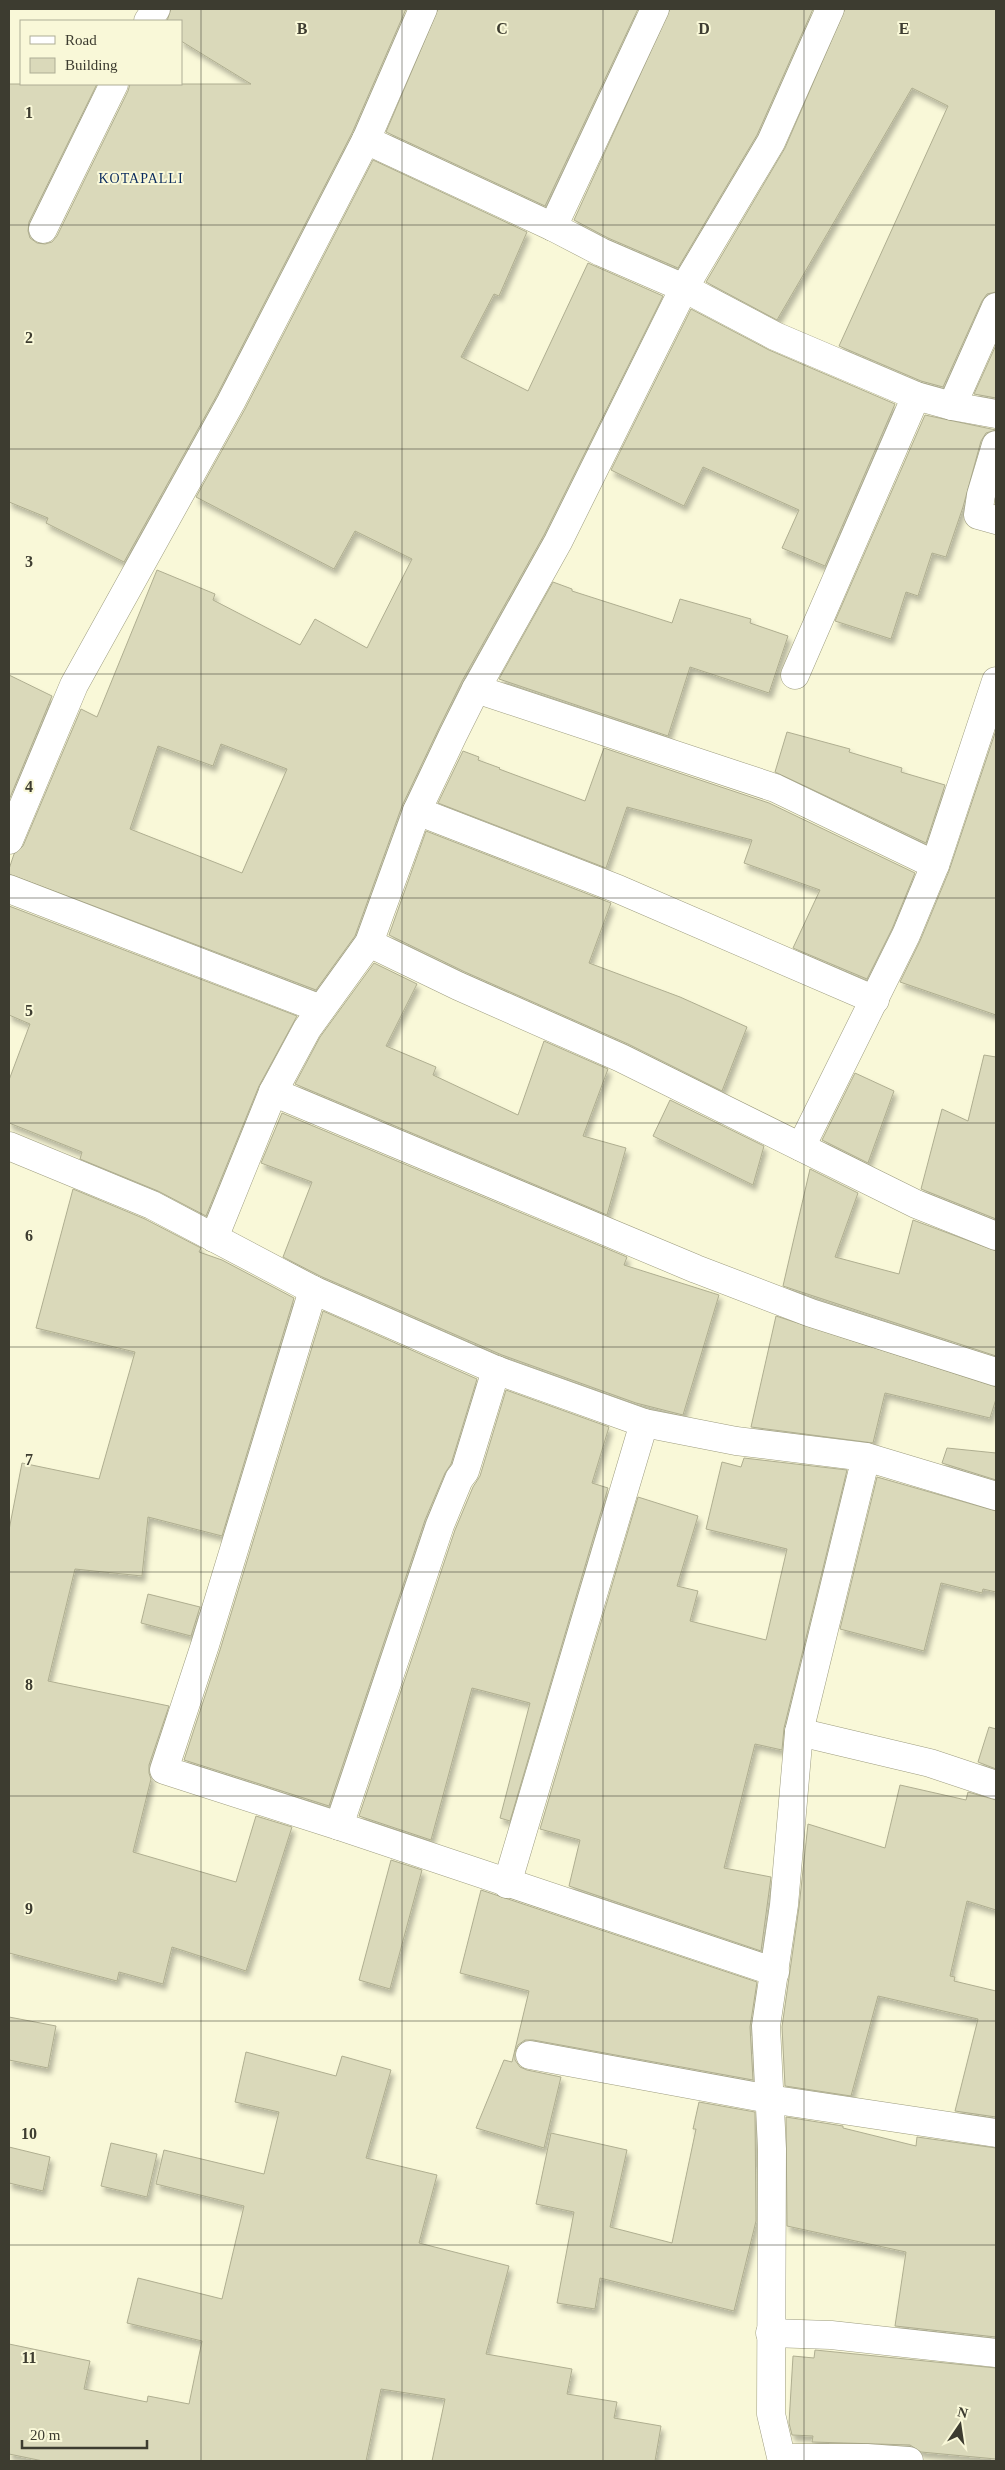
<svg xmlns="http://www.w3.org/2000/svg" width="1005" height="2470" viewBox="0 0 1005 2470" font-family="'Times New Roman',serif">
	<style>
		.building { fill: #dad9ba; stroke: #afae90; fill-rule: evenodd; filter: url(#shadow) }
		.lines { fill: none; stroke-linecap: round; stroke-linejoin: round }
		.street-casing { stroke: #9d9c7f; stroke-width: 29 }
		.street { stroke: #fff; stroke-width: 28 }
		.grid { fill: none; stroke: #3d3c30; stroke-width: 1; stroke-opacity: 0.55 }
		.labels { text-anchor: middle; stroke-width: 4; stroke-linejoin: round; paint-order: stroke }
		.neighbourhood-label { font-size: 14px; letter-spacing: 1px; fill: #092a5e; stroke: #f9f8d8 }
		.grid-label { font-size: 16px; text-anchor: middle; font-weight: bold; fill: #3d3c30; stroke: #f9f8d8; stroke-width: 4; stroke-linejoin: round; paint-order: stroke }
	</style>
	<defs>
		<filter id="shadow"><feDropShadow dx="3" dy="5.5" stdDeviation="2.5" flood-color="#0004"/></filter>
	</defs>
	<rect width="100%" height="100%" fill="#f9f8d8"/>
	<g class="building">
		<path d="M171,9H406L352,133L217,395L124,562L46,523L48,518L9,502V84H97L29,222L28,231L30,238L37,243L45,244L52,242L57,236L128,91L130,84H251L181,41V21H167Z"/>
		<path d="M438,9H638L545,206L386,132Z"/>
		<path d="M670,9H813L757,135L678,268L608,238L574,220Z"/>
		<path d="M845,9H996V292L987,294L982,301L943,387L921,381L839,346L948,106L912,88L777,320L706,282L785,148Z"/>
		<path d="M373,160L527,232L499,296L494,294L461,357L528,391L588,263L663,296L544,535L462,681L439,728L402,806L355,936L316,990L9,874V869L14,854L23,846L81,709L97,717L157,570L215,594L213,600L300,645L315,619L367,648L412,559L355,531L334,569L196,497L245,409ZM221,744L287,769L242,873L130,829L158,746L213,766Z"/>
		<path d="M691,309L769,350L895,404L825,566L782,548L799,510L703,467L684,506L611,470Z"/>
		<path d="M996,345V398L974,394Z"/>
		<path d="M925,415L996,430L986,433L981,441L963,507L946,557L932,553L918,596L906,592L891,639L835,621Z"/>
		<path d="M553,582L572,589V591L672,623L680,599L751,619L750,623L788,636L769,693L690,667L668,736L499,679Z"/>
		<path d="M9,675L52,696L9,800Z"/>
		<path d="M996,730V1015L900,982L920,941L949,871Z"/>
		<path d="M787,732L850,749L849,752L902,768L901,772L945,785L926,843L775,772Z"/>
		<path d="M604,748L769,803L915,873L892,929L867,979L793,948L820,890L744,863L752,840L627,807L606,868L438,803L463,751L479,757L478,760L500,768L499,769L585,801Z"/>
		<path d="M426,831L611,903L589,963L680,997L747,1027L722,1091L628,1044L465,972L389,935Z"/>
		<path d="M9,906L297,1016L259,1086L206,1216L158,1191L80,1159L82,1152L9,1123V1080L30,1024L9,1015Z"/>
		<path d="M374,963L417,984L386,1046L436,1067L433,1075L518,1115L544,1041L608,1069L583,1136L626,1148L607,1215L295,1084L320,1037Z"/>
		<path d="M984,1055L996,1057V1219L921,1189L942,1109L968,1121Z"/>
		<path d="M855,1073L894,1091L868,1163L822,1140Z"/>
		<path d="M670,1100L764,1146L753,1185L653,1136Z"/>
		<path d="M282,1113L627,1257L624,1265L719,1295L683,1415L636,1403L502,1355L320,1276L283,1257L312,1182L261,1163Z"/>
		<path d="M810,1169L858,1193L835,1257L899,1274L913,1220L996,1251V1356L783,1286Z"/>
		<path d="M73,1189L145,1219L201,1248L199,1252L222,1260L294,1298L222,1536L148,1517L142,1576L75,1569L48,1681L169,1706L149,1765V1773L151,1779L133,1852L236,1882L256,1816L292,1827L246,1971L172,1947L163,1984L119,1972L117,1981L9,1953V1530L22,1463L99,1479L135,1352L36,1328Z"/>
		<path d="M323,1311L477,1379L451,1464L445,1473L425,1520L329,1806L184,1760L220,1650Z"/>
		<path d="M776,1316L996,1387V1399L990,1418L885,1393L873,1443L751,1427Z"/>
		<path d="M506,1390L609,1427L592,1483L608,1488L510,1821L500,1818L530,1703L472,1688L431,1840L359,1816L455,1530L473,1487L480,1476Z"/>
		<path d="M947,1448L996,1453V1480L942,1463Z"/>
		<path d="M744,1458L847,1470L784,1728L782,1750L755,1744L724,1868L771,1877L761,1951L569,1886L580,1840L540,1829L638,1497L698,1516L677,1586L698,1591L690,1621L766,1640L787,1549L706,1529L722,1462L741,1467Z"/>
		<path d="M877,1477L996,1511V1592L983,1589L982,1593L941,1583L924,1651L840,1629Z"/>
		<path d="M148,1594L200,1607L191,1636L141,1623Z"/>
		<path d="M989,1727L996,1729V1769L978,1762Z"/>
		<path d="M900,1785L966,1800L968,1792L996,1800V1910L967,1901L950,1976L955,1977L954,1981L996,1991V2117L955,2111L978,2019L878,1996L851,2096L785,2086L782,2027L799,1907L808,1824L885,1848Z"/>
		<path d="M391,1860L422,1870L390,1989L359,1980Z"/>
		<path d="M481,1890L757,1982L750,2027L753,2080L533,2040H525L518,2045L515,2052V2060L520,2067L527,2070L561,2077L544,2148L476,2128L504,2060L512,2062L529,1991L460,1973Z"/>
		<path d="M9,2017L56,2026L48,2068L9,2060Z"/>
		<path d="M246,2052L336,2076L342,2056L391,2070L366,2158L437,2175L419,2243L509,2266L486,2354L572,2369L567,2394L617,2402L614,2418L661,2426L655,2461H432L445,2399L381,2389L366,2461H43L9,2454V2344L90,2361L84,2389L147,2402L148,2396L189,2404L202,2341L127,2323L138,2278L222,2299L244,2206L156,2184L164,2150L264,2174L279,2112L235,2102Z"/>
		<path d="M699,2102L755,2112L756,2221L734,2311L600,2278L595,2309L557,2303L574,2212L536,2204L551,2133L627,2150L610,2227L672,2243L696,2129H693Z"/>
		<path d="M786,2117L843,2126V2128L916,2146L917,2137L996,2148V2337L895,2326L906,2252L787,2226Z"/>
		<path d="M111,2143L157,2154L147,2197L101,2186Z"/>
		<path d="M9,2147L50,2157L43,2191L9,2183Z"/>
		<path d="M815,2350L996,2368V2459L921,2452L910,2445L812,2442L813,2436L792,2435L789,2423L793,2356L814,2358Z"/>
	</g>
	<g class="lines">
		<defs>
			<g id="street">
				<path d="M148,21L156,9"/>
				<path d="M366,140L553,227L601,252L684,288L775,336L916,396L952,406L996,414"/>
				<path d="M553,227L655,9"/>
				<path d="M43,229L114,84"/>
				<path d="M952,406L996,307"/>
				<path d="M996,445L981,495L978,515L996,520"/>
				<path d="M795,675L916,396"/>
				<path d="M476,689L775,788L935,865"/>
				<path d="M417,811L618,889L875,1000"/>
				<path d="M9,840L74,685L231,402L366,140L423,9"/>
				<path d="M9,889L321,1009"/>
				<path d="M369,943L458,986L621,1058L916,1204L996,1236"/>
				<path d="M273,1092L696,1269L811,1313L996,1372"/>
				<path d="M9,1146L152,1205L313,1290L496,1370L644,1423L736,1441L866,1457L996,1496"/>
				<path d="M801,1147L906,935L935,865L996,681"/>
				<path d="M214,1238L273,1092L307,1029L369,943L417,811L453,735L476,689L558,542L684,288L771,142L830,9"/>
				<path d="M313,1290L205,1645L164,1770L339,1826L775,1972"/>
				<path d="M799,1732L930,1763L996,1785"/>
				<path d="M339,1826L440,1525L459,1479L465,1471L496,1370"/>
				<path d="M507,1884L644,1423"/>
				<path d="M530,2055L769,2099L996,2133"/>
				<path d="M770,2333L831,2335L996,2353"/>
				<path d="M782,2458H867L909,2461"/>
				<path d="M782,2461L771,2414L772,2149L766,2026L784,1905L799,1732L866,1457"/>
			</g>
		</defs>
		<use href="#street" class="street-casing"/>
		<use href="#street" class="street"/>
	</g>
	<path class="grid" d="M201,9V2461M402,9V2461M603,9V2461M804,9V2461M9,225H996M9,449H996M9,674H996M9,898H996M9,1123H996M9,1347H996M9,1572H996M9,1796H996M9,2021H996M9,2245H996"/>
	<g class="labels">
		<g class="neighbourhood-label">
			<text x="141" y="183">KOTAPALLI</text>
		</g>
	</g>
	<g class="grid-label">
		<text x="302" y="34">B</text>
		<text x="502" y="34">C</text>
		<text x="704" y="34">D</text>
		<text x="904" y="34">E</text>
		<text x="29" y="118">1</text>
		<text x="29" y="343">2</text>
		<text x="29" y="567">3</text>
		<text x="29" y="792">4</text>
		<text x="29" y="1016">5</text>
		<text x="29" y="1241">6</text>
		<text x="29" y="1465">7</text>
		<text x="29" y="1690">8</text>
		<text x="29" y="1914">9</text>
		<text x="29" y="2139">10</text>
		<text x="29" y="2363">11</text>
	</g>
	<rect width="1005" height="2470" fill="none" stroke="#3d3c30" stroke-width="20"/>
	<rect x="20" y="20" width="162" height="65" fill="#f9f8d8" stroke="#aead95"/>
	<rect x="30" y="36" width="25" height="8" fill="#ffffff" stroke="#aead95"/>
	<text x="65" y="45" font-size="15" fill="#3d3c30">Road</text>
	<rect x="30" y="58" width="25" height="15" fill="#dad9ba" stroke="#aead95"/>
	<text x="65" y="70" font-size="15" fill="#3d3c30">Building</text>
	<g transform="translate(960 2425) rotate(13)" stroke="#f9f8d8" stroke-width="4" paint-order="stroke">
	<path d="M0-4L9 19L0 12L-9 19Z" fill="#3d3c30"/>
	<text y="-8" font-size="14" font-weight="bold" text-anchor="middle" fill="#3d3c30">N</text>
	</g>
	<path d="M22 2440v8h125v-8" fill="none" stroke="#3d3c30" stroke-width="2.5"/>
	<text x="30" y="2440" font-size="15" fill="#3d3c30" stroke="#f9f8d8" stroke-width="4" paint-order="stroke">20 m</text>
</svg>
